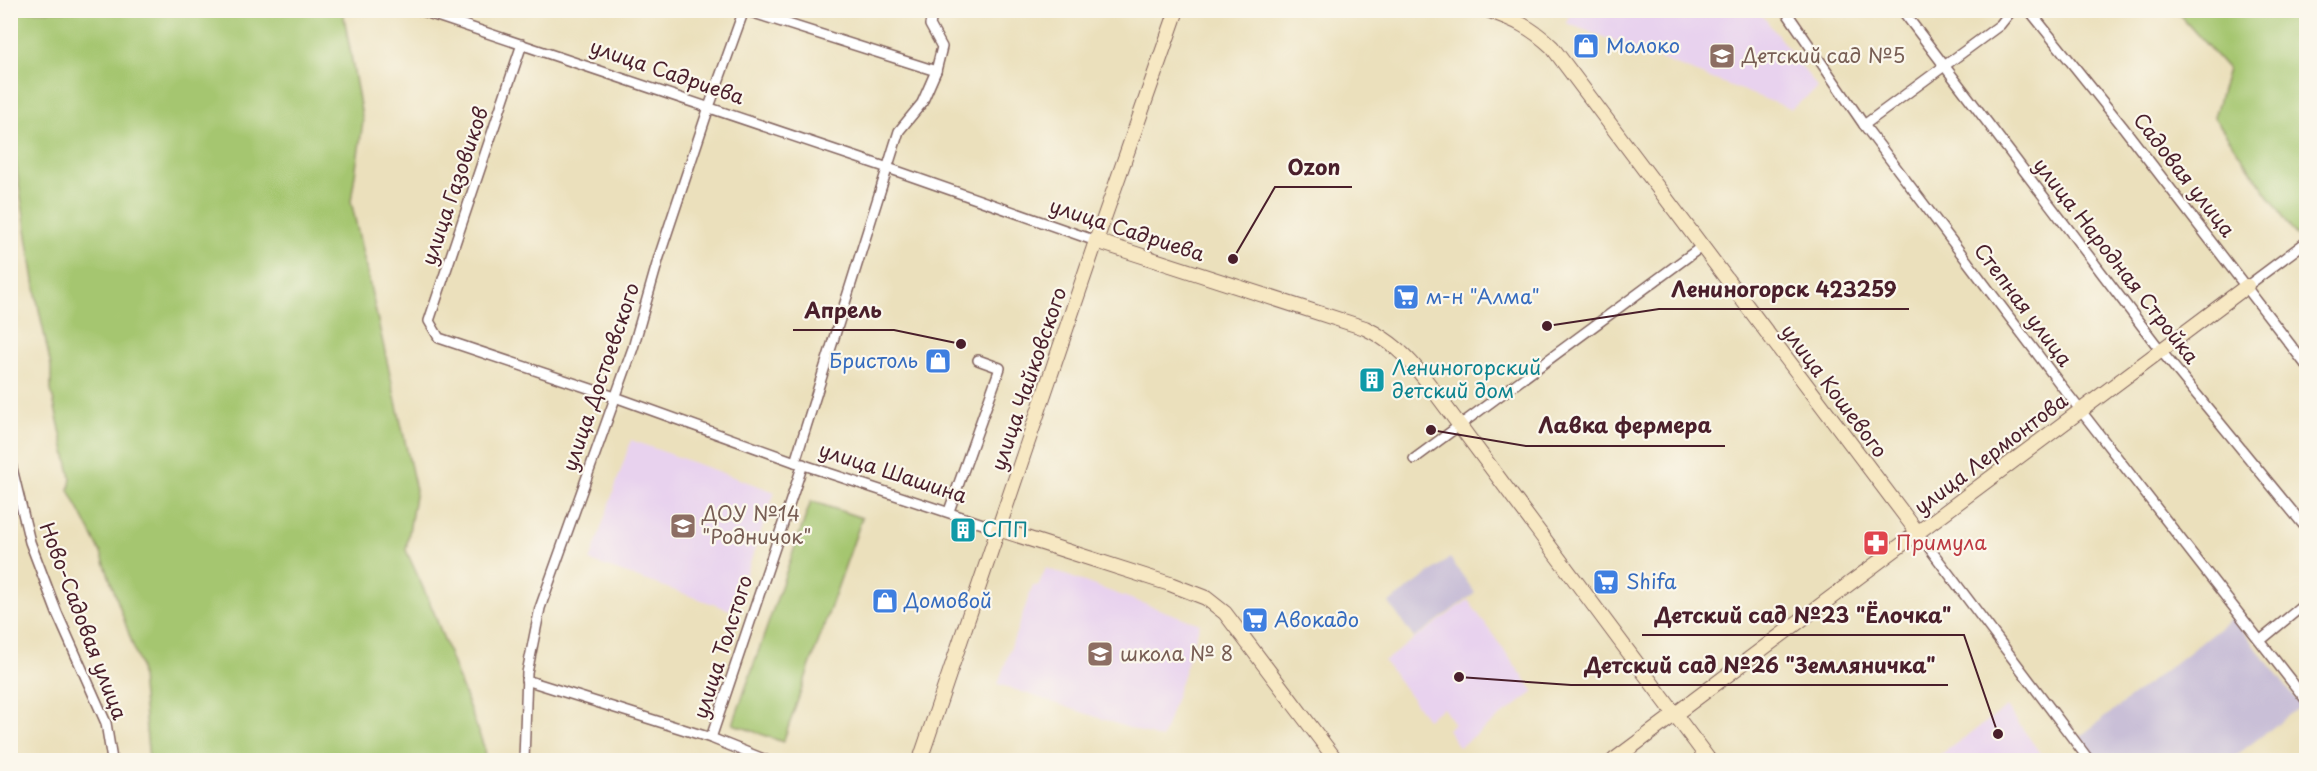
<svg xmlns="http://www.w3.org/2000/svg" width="2317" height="771" viewBox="0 0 2317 771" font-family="'Playpen Sans',sans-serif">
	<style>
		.built { fill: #e8d2ee }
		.industrial { fill: #c9bfd7 }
		.green { fill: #a5c66f; stroke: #78724d; stroke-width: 1.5 }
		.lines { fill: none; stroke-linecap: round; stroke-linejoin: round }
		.street-casing { stroke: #82635e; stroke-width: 12 }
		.secondary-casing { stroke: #82635e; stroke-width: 16 }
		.street { stroke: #fff; stroke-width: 9 }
		.secondary { stroke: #f7e8c3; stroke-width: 14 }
		.labels { text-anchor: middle; stroke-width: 4.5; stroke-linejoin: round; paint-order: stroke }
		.shop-label { font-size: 20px; fill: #366cbe; stroke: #fbf7ec; text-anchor: start }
		.education-label { font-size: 20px; fill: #785e54; stroke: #fbf7ec; text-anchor: start }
		.street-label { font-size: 20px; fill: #4a1f2b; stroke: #fbf7ec }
		.culture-label { font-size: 20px; fill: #0d838f; stroke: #fbf7ec; text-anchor: start }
		.health-label { font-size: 20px; fill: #be3a42; stroke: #fbf7ec; text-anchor: start }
		.leader { fill: none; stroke: #4a1f2b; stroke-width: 2 }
		.callout-dot { fill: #4a1f2b; stroke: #fbf7ec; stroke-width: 2 }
		.callout-label { font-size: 21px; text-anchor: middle; font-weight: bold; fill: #4a1f2b; stroke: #fbf7ec; stroke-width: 4.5; stroke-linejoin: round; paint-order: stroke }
	</style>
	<rect width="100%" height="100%" fill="#fbf7ec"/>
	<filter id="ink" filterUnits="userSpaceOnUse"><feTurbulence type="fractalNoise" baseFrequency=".0167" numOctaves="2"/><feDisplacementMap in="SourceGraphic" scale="12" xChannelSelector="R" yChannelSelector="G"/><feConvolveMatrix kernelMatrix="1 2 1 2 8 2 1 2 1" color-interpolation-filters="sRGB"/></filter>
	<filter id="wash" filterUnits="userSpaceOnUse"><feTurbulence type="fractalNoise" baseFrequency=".008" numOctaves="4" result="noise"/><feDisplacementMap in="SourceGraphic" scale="24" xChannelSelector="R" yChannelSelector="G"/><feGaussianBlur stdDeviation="1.35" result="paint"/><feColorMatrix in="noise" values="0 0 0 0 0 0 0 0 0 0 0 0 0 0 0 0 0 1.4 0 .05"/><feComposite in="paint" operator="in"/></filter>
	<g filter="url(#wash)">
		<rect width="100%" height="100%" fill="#ebe0bc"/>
		<g class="built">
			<path d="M1571,11H1759L1818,88L1791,109L1566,23Z"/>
			<path d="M631,440L775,492L733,611L590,561Z"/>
			<path d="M1046,568L1200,624L1162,739L998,684L1033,585L1038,586Z"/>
			<path d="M1468,600L1534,692L1459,747L1447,729L1454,724L1443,708L1427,719L1384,661Z"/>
			<path d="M2007,707L2045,760H1933Z"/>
		</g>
		<g class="industrial">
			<path d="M1450,558L1475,593L1414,638L1389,603Z"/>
			<path d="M2233,618L2301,706L2230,760H2096L2078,738Z"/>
		</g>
		<g class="green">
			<path d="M10,11H343L363,122L351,201L416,490L406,550L433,610L484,747L485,760H149L140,666L101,553L69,490L71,478L51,390V366L37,300L11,133Z"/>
			<path d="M2176,11H2306V236L2298,238L2214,117L2228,69Z"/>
			<path d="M811,501L862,518L783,742L733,724Z"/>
		</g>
	</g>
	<g filter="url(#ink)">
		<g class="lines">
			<defs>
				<g id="street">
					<path d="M419,10L888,168L1096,241"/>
					<path d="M1785,10L1864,125L2060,384L2306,700"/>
					<path d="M1902,10L2161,351L2306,528"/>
					<path d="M2029,10L2123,127L2306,365"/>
					<path d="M522,44L429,321L439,338L615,397L795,462L998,529"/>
					<path d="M1864,125L2000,25L2012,10"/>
					<path d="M2247,286L2306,242"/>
					<path d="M1414,459L1701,247"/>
					<path d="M10,460L30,542L57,613L106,723L112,760"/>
					<path d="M795,462L899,131L922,103L936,71L942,47L930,25L933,10"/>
					<path d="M949,511L1000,368L978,360"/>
					<path d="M1918,533L2089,760"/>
					<path d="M2261,640L2306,603"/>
					<path d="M526,680L711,738L766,760"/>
					<path d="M711,738L803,464"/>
					<path d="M524,760L527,673L540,608L633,348L659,257L709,107L744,10L936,71"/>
				</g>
				<g id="secondary">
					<path d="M1487,10C1515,20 1531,27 1552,47L1918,533"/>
					<path d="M1096,241L1365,328C1390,340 1407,356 1425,379L1709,760"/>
					<path d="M998,529L1170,584L1206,598L1225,613L1336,760"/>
					<path d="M920,760L1096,241L1177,10"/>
					<path d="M1614,760L2247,286"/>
				</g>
			</defs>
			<use href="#street" class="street-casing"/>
			<use href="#secondary" class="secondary-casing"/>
			<use href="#street" class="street"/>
			<use href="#secondary" class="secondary"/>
		</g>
	</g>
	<defs>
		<symbol id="shop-square" viewBox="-11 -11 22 22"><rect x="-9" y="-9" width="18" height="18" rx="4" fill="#3f7fe0" stroke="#fbf7ec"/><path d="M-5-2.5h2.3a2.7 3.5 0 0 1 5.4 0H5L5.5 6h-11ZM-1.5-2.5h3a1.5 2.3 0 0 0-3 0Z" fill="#fff"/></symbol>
		<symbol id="school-square" viewBox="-11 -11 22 22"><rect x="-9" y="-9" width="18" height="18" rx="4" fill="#8d6e63" stroke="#fbf7ec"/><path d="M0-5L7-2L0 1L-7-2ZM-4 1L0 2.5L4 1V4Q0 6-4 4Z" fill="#fff"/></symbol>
		<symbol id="supermarket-square" viewBox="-11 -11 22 22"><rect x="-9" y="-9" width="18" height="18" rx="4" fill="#3f7fe0" stroke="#fbf7ec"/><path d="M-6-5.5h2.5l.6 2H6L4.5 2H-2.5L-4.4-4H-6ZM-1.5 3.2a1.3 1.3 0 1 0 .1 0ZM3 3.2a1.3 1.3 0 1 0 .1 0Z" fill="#fff"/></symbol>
		<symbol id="building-square" viewBox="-11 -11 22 22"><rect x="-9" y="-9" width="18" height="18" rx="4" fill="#0f9aa8" stroke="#fbf7ec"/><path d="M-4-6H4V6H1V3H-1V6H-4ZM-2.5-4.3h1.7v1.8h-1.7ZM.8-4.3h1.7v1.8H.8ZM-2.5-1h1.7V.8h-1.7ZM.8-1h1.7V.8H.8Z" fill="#fff"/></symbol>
		<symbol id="pharmacy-square" viewBox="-11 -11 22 22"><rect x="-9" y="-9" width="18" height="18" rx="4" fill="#e0444e" stroke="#fbf7ec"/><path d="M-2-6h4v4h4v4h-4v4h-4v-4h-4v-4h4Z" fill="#fff"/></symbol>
	</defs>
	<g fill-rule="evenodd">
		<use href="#shop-square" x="1571" y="31" width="30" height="30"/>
		<use href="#school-square" x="1707" y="41" width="30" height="30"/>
		<use href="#supermarket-square" x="1391" y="282" width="30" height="30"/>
		<use href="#shop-square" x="923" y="346" width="30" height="30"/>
		<use href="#building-square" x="1357" y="365" width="30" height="30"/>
		<use href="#school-square" x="668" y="511" width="30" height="30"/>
		<use href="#building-square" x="948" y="515" width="30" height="30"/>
		<use href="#pharmacy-square" x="1861" y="528" width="30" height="30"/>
		<use href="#supermarket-square" x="1591" y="567" width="30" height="30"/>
		<use href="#shop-square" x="870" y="586" width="30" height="30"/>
		<use href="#supermarket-square" x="1240" y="605" width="30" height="30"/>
		<use href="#school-square" x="1085" y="639" width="30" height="30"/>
	</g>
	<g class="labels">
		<g class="shop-label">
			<text x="1606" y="53">Молоко</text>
			<text x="1426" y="304">м-н "Алма"</text>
			<text x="918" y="368" text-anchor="end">Бристоль</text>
			<text x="1626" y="589">Shifa</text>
			<text x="904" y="608">Домовой</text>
			<text x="1274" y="627">Авокадо</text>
		</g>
		<g class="education-label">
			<text x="1742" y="63">Детский сад №5</text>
			<text x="702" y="521">ДОУ №14<tspan x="702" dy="23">"Родничок"</tspan></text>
			<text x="1120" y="661">школа № 8</text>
		</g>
		<g class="street-label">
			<text transform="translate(667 72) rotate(19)" y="7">улица Садриева</text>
			<text transform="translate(2184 175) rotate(52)" y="7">Садовая улица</text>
			<text transform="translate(455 186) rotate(-71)" y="7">улица Газовиков</text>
			<text transform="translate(1127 230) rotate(18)" y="7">улица Садриева</text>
			<text transform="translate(2116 261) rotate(52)" y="7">улица Народная Стройка</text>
			<text transform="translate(2023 305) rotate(53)" y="7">Степная улица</text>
			<text transform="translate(601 377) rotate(-71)" y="7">улица Достоевского</text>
			<text transform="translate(1029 379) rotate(-71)" y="7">улица Чайковского</text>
			<text transform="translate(1834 391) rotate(53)" y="7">улица Кошевого</text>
			<text transform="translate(1991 454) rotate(-37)" y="7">улица Лермонтова</text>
			<text transform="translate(893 473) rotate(18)" y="7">улица Шашина</text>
			<text transform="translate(83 621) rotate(69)" y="7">Ново-Садовая улица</text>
			<text transform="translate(723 647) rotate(-72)" y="7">улица Толстого</text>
		</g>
		<g class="culture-label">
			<text x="1392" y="375">Лениногорский<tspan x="1392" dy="23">детский дом</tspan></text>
			<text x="982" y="537">СПП</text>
		</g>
		<g class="health-label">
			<text x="1896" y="550">Примула</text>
		</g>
	</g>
	<path class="leader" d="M1233 259L1275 187H1352M1547 326L1659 309H1909M961 344L894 330H793M1431 430L1526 446H1725M1998 734L1964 635H1642M1459 677L1571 685H1948"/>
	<g class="callout-dot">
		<circle cx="1233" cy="259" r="6"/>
		<circle cx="1547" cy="326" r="6"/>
		<circle cx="961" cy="344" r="6"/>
		<circle cx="1431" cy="430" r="6"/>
		<circle cx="1998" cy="734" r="6"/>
		<circle cx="1459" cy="677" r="6"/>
	</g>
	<g class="callout-label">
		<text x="1314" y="175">Ozon</text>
		<text x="1784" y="297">Лениногорск 423259</text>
		<text x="843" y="318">Апрель</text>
		<text x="1625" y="433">Лавка фермера</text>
		<text x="1803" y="623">Детский сад №23 "Ёлочка"</text>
		<text x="1760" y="673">Детский сад №26 "Земляничка"</text>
	</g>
	<rect width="2317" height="771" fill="none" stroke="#fbf7ec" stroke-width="36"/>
</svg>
